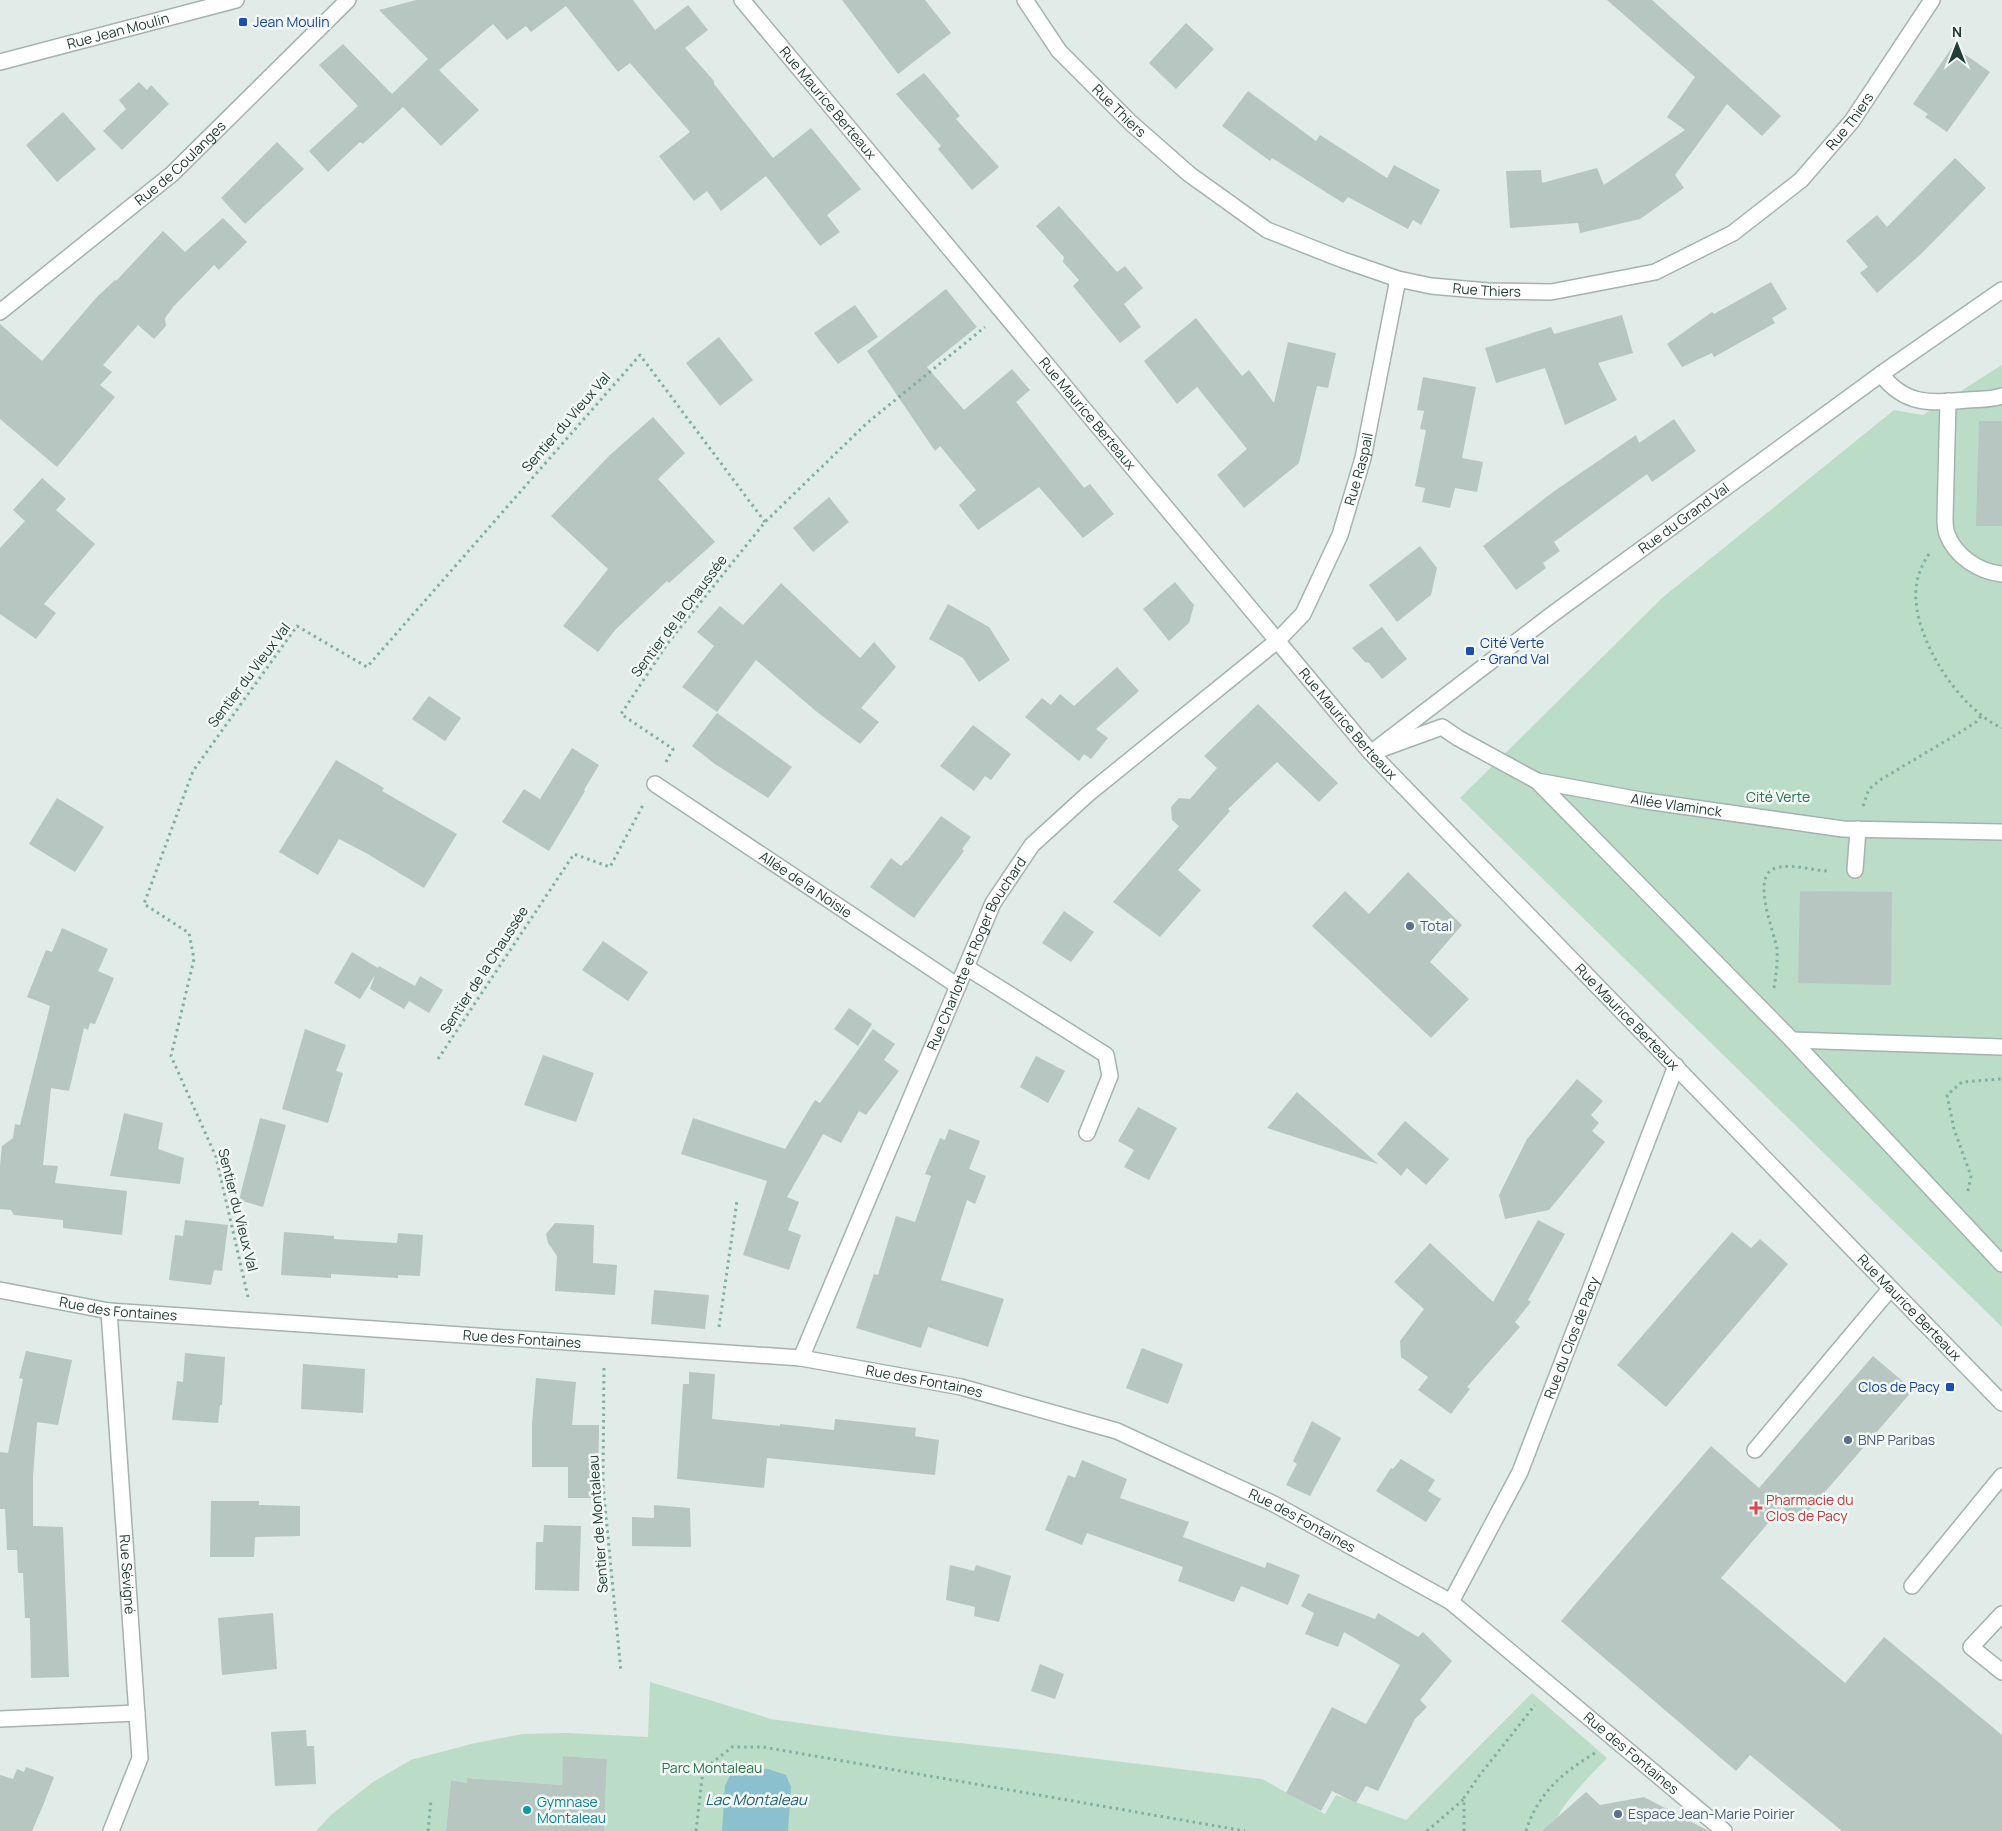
<svg xmlns="http://www.w3.org/2000/svg" width="2002" height="1831" viewBox="0 0 2002 1831" font-family="Manrope,sans-serif">
	<style>
		.green { fill: #bbdcc6 }
		.water { fill: #8bc1cf }
		.building { fill: #b7c6c1 }
		.lines { fill: none; stroke-linecap: round; stroke-linejoin: round }
		.service-casing { stroke: #a4b3af; stroke-width: 18 }
		.minor-casing { stroke: #a4b3af; stroke-width: 18 }
		.tertiary-casing { stroke: #a4b3af; stroke-width: 18 }
		.path { stroke: #83aea3; stroke-width: 3; stroke-dasharray: 2.5 4; stroke-linecap: butt }
		.service { stroke: #fff; stroke-width: 15 }
		.minor { stroke: #fff; stroke-width: 15 }
		.tertiary { stroke: #fff; stroke-width: 15 }
		.transit-dot { fill: #1a4fb4; stroke: #f2f8f5; stroke-width: 2 }
		.service-dot { fill: #5c6f8a; stroke: #f2f8f5; stroke-width: 2 }
		.health-dot { fill: #e0444e; stroke: #f2f8f5; stroke-width: 2 }
		.culture-dot { fill: #0f9aa8; stroke: #f2f8f5; stroke-width: 2 }
		.labels { text-anchor: middle; stroke-width: 5; stroke-linejoin: round; paint-order: stroke }
		.transit-label { font-size: 14px; fill: #164399; stroke: #f2f8f5; text-anchor: start }
		.street-label { font-size: 14px; fill: #223c36; stroke: #f2f8f5 }
		.park-label { font-size: 14px; fill: #2d724c; stroke: #f2f8f5 }
		.service-label { font-size: 14px; fill: #4e5e75; stroke: #f2f8f5; text-anchor: start }
		.health-label { font-size: 14px; fill: #be3a42; stroke: #f2f8f5; text-anchor: start }
		.culture-label { font-size: 14px; fill: #0d838f; stroke: #f2f8f5; text-anchor: start }
		.water-label { font-size: 15px; font-style: italic; fill: #1e6276; stroke: #f2f8f5 }
	</style>
	<rect width="100%" height="100%" fill="#e1ebe8"/>
	<g class="green">
		<path d="M2002,365V1327L1460,798L1662,598L1894,410L1923,415Z"/>
		<path d="M650,1682L771,1719L893,1736L1015,1749L1262,1779L1325,1814L1336,1795L1406,1820L1532,1693L1607,1758C1592,1774 1554,1810 1553,1831H604L607,1759L564,1756L562,1785L468,1778L467,1783L451,1780L446,1831H316L331,1815L373,1782L411,1760L475,1743L523,1734L567,1733L648,1737Z"/>
	</g>
	<path class="water" d="M741,1769H768L786,1775L791,1787L788,1831H722L725,1786L731,1773Z"/>
	<g class="building">
		<path d="M416,0H633L655,30L688,5L708,30L685,48L714,81V84L773,158L811,128L861,189L827,215L840,232L820,246L766,176L721,211L707,191L694,201L659,156L690,132L630,63L618,72L566,6L531,32L526,26L507,40L493,24L439,70L479,110L441,146L403,107L363,144L360,142L328,172L309,151L358,106L319,65L343,44L392,94L428,59L379,10Z"/>
		<path d="M842,0H925L951,33L898,74Z"/>
		<path d="M1607,0H1652L1781,116L1762,136L1727,104L1675,175L1684,188L1640,219L1580,233L1578,223L1510,228L1506,171L1541,170L1542,183L1597,168L1604,185L1685,130L1667,117L1695,77Z"/>
		<path d="M1186,23L1214,49L1176,89L1149,63Z"/>
		<path d="M1953,46L1990,72L1947,132L1925,117L1928,114L1913,104Z"/>
		<path d="M924,73L960,116L956,119L999,167L972,190L938,149L941,146L896,94Z"/>
		<path d="M139,82L147,90L151,85L169,104L122,150L103,131L126,109L119,100Z"/>
		<path d="M1248,91L1316,141L1320,135L1387,178L1394,165L1440,190L1421,225L1413,220L1408,229L1348,197L1343,203L1272,158L1270,161L1222,126Z"/>
		<path d="M63,112L96,149L57,182L26,145Z"/>
		<path d="M277,142L304,169L245,224L221,198Z"/>
		<path d="M1955,158L1986,188L1921,254L1877,293L1860,273L1868,267L1846,241L1877,215L1887,227Z"/>
		<path d="M1059,206L1117,272L1125,266L1143,288L1124,304L1141,327L1120,343L1073,286L1079,280L1063,262L1064,257L1036,226Z"/>
		<path d="M223,218L247,242L219,270L214,265L173,307L165,318L166,326L154,339L138,325L103,365L112,372L100,385L115,397L57,467L0,419V324L42,361L96,298L115,280L116,281L163,231L185,252Z"/>
		<path d="M1771,282L1787,309L1772,318L1775,323L1714,357L1712,353L1682,367L1667,344L1712,312L1714,314Z"/>
		<path d="M946,289L977,327L927,367L964,410L1012,369L1030,390L1016,402L1084,488L1090,484L1114,514L1083,538L1039,487L978,530L959,505L976,490L940,446L935,451L867,351Z"/>
		<path d="M855,305L878,337L838,364L814,333Z"/>
		<path d="M1622,315L1633,353L1598,363L1617,400L1565,425L1545,368L1496,383L1485,348L1551,327L1554,334Z"/>
		<path d="M1196,318L1242,376L1249,370L1274,403L1288,342L1336,353L1328,388L1317,386L1299,463L1244,508L1217,475L1247,449L1197,387L1177,404L1144,361Z"/>
		<path d="M719,337L753,380L720,406L686,363Z"/>
		<path d="M1423,377L1476,387L1462,458L1483,462L1477,492L1455,488L1450,508L1422,502L1425,488L1415,486L1426,430L1420,429L1424,411L1417,410Z"/>
		<path d="M653,417L685,453L658,479L715,542L669,583L667,581L615,630L598,652L563,626L608,569L551,516L610,455Z"/>
		<path d="M1674,419L1696,451L1652,482L1647,474L1554,542L1560,551L1543,563L1546,568L1516,590L1483,546L1553,492L1636,435L1639,443Z"/>
		<path d="M1979,421H2002V526H1976Z"/>
		<path d="M42,478L66,499L56,510L95,544L44,604L56,613L36,639L0,614V548L25,521L13,510Z"/>
		<path d="M829,497L849,522L813,552L793,528Z"/>
		<path d="M1420,546L1437,568L1431,595L1397,622L1369,585Z"/>
		<path d="M1175,582L1194,605L1189,623L1169,641L1143,609Z"/>
		<path d="M781,583L860,658L874,642L896,667L861,708L879,722L860,744L817,712L756,660L717,712L682,687L714,646L697,632L720,606L743,625Z"/>
		<path d="M948,604L989,627L1010,660L979,682L963,658L929,639Z"/>
		<path d="M1382,627L1407,659L1382,679L1369,663L1365,662L1352,648Z"/>
		<path d="M1117,667L1139,691L1096,729L1108,738L1091,759L1084,754L1079,761L1025,717L1042,698L1051,705L1060,694L1074,706Z"/>
		<path d="M429,696L461,718L445,741L412,719Z"/>
		<path d="M1258,704L1338,783L1319,802L1277,762L1228,809L1230,811L1178,870L1201,890L1160,937L1113,902L1179,826L1172,820L1171,807L1179,798L1190,799L1217,768L1204,756Z"/>
		<path d="M717,713L792,767L768,798L715,764L692,746Z"/>
		<path d="M973,725L1011,754L991,780L985,776L974,791L940,766Z"/>
		<path d="M572,748L599,765L584,790L585,791L549,851L502,822L524,789L540,799Z"/>
		<path d="M336,760L384,788L382,791L457,834L424,888L366,853L339,839L318,875L279,852Z"/>
		<path d="M57,798L104,827L75,872L29,844Z"/>
		<path d="M941,816L971,837L962,849L964,851L914,918L870,887L891,858L901,866L906,860L907,861Z"/>
		<path d="M1408,872L1462,925L1430,962L1469,999L1431,1038L1312,926L1345,891L1369,914Z"/>
		<path d="M1800,891L1892,892L1891,985L1798,983Z"/>
		<path d="M1064,911L1094,932L1071,962L1042,943Z"/>
		<path d="M62,928L108,949L98,971L114,978L95,1024L90,1023L88,1030L84,1028L69,1091L51,1088L43,1165L58,1166L55,1183L127,1191L122,1235L63,1228V1220L14,1215L11,1210L0,1209V1166L2,1146L13,1138L15,1124L20,1125L50,1006L27,997L46,950L52,952Z"/>
		<path d="M603,941L648,972L628,1001L582,970Z"/>
		<path d="M352,952L378,968L379,966L415,986L420,976L443,990L429,1013L409,1001L404,1009L370,989L375,975L360,999L334,983Z"/>
		<path d="M849,1008L872,1024L858,1046L834,1029Z"/>
		<path d="M305,1029L346,1045L336,1071L343,1073L328,1123L282,1109Z"/>
		<path d="M873,1029L895,1044L884,1060L899,1071L866,1115L859,1111L841,1143L823,1134L787,1197L799,1202L788,1230L801,1235L789,1270L743,1255L767,1181L681,1154L693,1118L785,1149L815,1100L820,1103Z"/>
		<path d="M543,1055L594,1073L576,1122L524,1105Z"/>
		<path d="M1036,1056L1065,1071L1048,1103L1020,1087Z"/>
		<path d="M1577,1079L1603,1101L1591,1115L1599,1123L1592,1131L1605,1142L1549,1210L1505,1219L1499,1195L1527,1139Z"/>
		<path d="M1297,1092L1378,1164L1267,1128Z"/>
		<path d="M1138,1107L1177,1128L1149,1180L1124,1167L1134,1150L1118,1141Z"/>
		<path d="M124,1113L163,1123L158,1149L184,1158L180,1184L110,1176Z"/>
		<path d="M260,1118L286,1125L263,1207L239,1200Z"/>
		<path d="M1405,1121L1449,1159L1426,1185L1407,1168L1401,1176L1377,1154Z"/>
		<path d="M949,1129L980,1141L969,1169L986,1176L975,1204L967,1200L941,1280L1004,1299L988,1347L928,1327L921,1348L856,1328L874,1274L878,1275L896,1216L915,1222L931,1176L925,1174L940,1138L945,1140Z"/>
		<path d="M185,1220L228,1225L222,1271L214,1270L211,1285L169,1280L175,1235L183,1236Z"/>
		<path d="M1538,1220L1565,1234L1528,1300L1531,1302L1515,1322L1520,1327L1467,1387L1470,1389L1451,1414L1418,1390L1428,1377L1401,1357L1400,1341L1424,1309L1394,1282L1430,1243L1493,1302Z"/>
		<path d="M555,1223L594,1225L593,1263L617,1265L615,1295L555,1291L557,1256L548,1243L546,1234Z"/>
		<path d="M284,1232L334,1236V1239L397,1243L398,1233L423,1235L420,1276L398,1275V1278L331,1274V1278L281,1275Z"/>
		<path d="M1732,1232L1751,1248L1760,1239L1788,1264L1666,1407L1617,1365Z"/>
		<path d="M654,1290L709,1295L705,1329L651,1324Z"/>
		<path d="M1142,1348L1183,1364L1168,1404L1126,1388Z"/>
		<path d="M26,1351L72,1360L58,1425L37,1422L33,1477V1526L63,1527L69,1677L31,1678L30,1618H25L23,1573H18L17,1550H7L5,1509H0V1452L8,1453L23,1379L19,1378Z"/>
		<path d="M185,1353L225,1357L222,1405H220L218,1423L172,1420L177,1381L183,1382Z"/>
		<path d="M1873,1356L1913,1390L1799,1522L1782,1507L1721,1578L1845,1683L1884,1637L2002,1735V1831H1842L1750,1755L1736,1771L1561,1621L1711,1446L1759,1488Z"/>
		<path d="M303,1364L365,1369L363,1413L301,1409Z"/>
		<path d="M689,1372L715,1374L712,1419L780,1426V1424L834,1430L835,1419L916,1428L915,1436L939,1440L935,1475L767,1458L764,1488L677,1479L683,1384H689Z"/>
		<path d="M536,1378L576,1382L572,1425H599L598,1498H568V1467H532V1424Z"/>
		<path d="M1312,1421L1341,1438L1310,1496L1286,1485L1297,1464L1293,1461Z"/>
		<path d="M1401,1459L1435,1480L1428,1491L1441,1499L1426,1522L1376,1491L1391,1468L1393,1469Z"/>
		<path d="M1082,1460L1127,1479L1120,1498L1189,1522L1183,1537L1265,1568L1267,1562L1300,1575L1288,1605L1241,1586L1234,1602L1178,1581L1183,1567L1087,1533L1082,1545L1045,1530L1068,1475L1075,1478Z"/>
		<path d="M211,1501H259V1505L300,1506V1536L255,1537L254,1557H210Z"/>
		<path d="M654,1505L690,1508L691,1547L632,1546V1517L654,1518Z"/>
		<path d="M544,1525L581,1526L579,1591L535,1590L536,1542H543Z"/>
		<path d="M950,1565L974,1571L976,1565L1011,1576L999,1622L974,1616L975,1607L946,1600Z"/>
		<path d="M1308,1593L1375,1619L1378,1613L1418,1637L1423,1632L1452,1661L1420,1700L1427,1707L1415,1719L1378,1791L1366,1786L1356,1803L1332,1791L1321,1811L1286,1793L1332,1707L1366,1724L1400,1665L1344,1632L1338,1647L1305,1634L1314,1613L1301,1606Z"/>
		<path d="M273,1613L277,1669L222,1675L218,1618Z"/>
		<path d="M1040,1664L1064,1674L1055,1699L1031,1691Z"/>
		<path d="M306,1730L307,1746H314L316,1784L275,1786L271,1732Z"/>
		<path d="M563,1756L607,1759L604,1831H446L451,1780L467,1783V1778L562,1785Z"/>
		<path d="M26,1767L54,1777L44,1803L32,1831H0V1775L13,1779L17,1769L24,1772Z"/>
		<path d="M1586,1792L1600,1805L1644,1797L1709,1831H1542Z"/>
	</g>
	<g class="lines">
		<defs>
			<g id="service">
				<path d="M1881,374C1905,406 1931,403 1967,400C1978,399 1991,400 2002,396"/>
				<path d="M1948,401L1945,518C1945,523 1945,529 1947,534C1955,556 1979,572 2002,574"/>
				<path id="s1" d="M1376,751L1442,727L1458,738L1537,781L1646,801L1843,829L2002,832"/>
				<path d="M1537,781L1792,1040L2002,1264"/>
				<path id="s2" d="M655,784L958,986"/>
				<path d="M1855,870L1858,829"/>
				<path d="M966,967L1106,1055L1110,1076L1087,1133"/>
				<path d="M1792,1040L2002,1047"/>
				<path d="M1755,1450L1890,1289"/>
				<path d="M1912,1586L2002,1476"/>
				<path d="M2002,1614L1971,1647L2002,1672"/>
				<path d="M0,1719L137,1713"/>
			</g>
			<g id="minor">
				<path id="s3" d="M1025,0L1059,51L1131,123L1189,174L1267,230L1343,260L1398,279L1431,286L1488,291L1551,292L1655,272L1733,233L1801,180L1852,121L1932,0"/>
				<path id="s4" d="M0,312L172,174L348,0"/>
				<path id="s5" d="M1371,753L1550,616L1881,374L2002,290"/>
				<path id="s6" d="M0,1290L109,1311L801,1358L961,1387L1117,1431L1274,1504L1451,1602L1724,1831"/>
				<path id="s7" d="M109,1311L140,1758L111,1831"/>
				<path id="s8" d="M801,1358L993,903L1032,845L1088,794L1277,641L1303,614L1340,535L1363,458L1398,279"/>
				<path id="s9" d="M1451,1602L1520,1472L1676,1066"/>
			</g>
			<g id="tertiary">
				<path id="s10" d="M742,0L1371,753L2002,1403"/>
				<path id="s11" d="M0,62L236,0"/>
			</g>
		</defs>
		<use href="#service" class="service-casing"/>
		<use href="#minor" class="minor-casing"/>
		<use href="#tertiary" class="tertiary-casing"/>
		<g class="path">
			<path d="M1929,554C1922,565 1917,575 1916,589C1912,637 1959,709 2002,728"/>
			<path d="M666,762L673,749L621,714L668,643L765,522L867,423L985,327"/>
			<path d="M1863,806L1869,789L1880,780L1959,733L1976,722L1982,715"/>
			<path d="M1774,988C1776,975 1778,962 1777,949C1774,931 1750,875 1776,868C1793,863 1812,871 1830,871"/>
			<path d="M438,1059L574,854L610,867L643,805"/>
			<path d="M1968,1191L1971,1176L1954,1129L1947,1095L1962,1082L2002,1079"/>
			<path d="M248,1297L216,1157L171,1056L194,959L189,933L144,904L193,771L297,626L367,667L640,355L765,522"/>
			<path d="M719,1327L737,1201"/>
			<path d="M604,1368L603,1485L621,1672"/>
			<path d="M428,1831L431,1800"/>
			<path d="M696,1831L703,1770L732,1747H763L1245,1831"/>
			<path d="M1427,1831L1464,1799"/>
			<path d="M1464,1831V1798L1479,1776L1535,1705"/>
			<path d="M1526,1831C1538,1793 1562,1773 1595,1753"/>
		</g>
		<use href="#service" class="service"/>
		<use href="#minor" class="minor"/>
		<use href="#tertiary" class="tertiary"/>
	</g>
	<g class="transit-dot">
		<rect x="238" y="17" width="10" height="10" rx="2.5"/>
		<rect x="1465" y="646" width="10" height="10" rx="2.5"/>
		<rect x="1945" y="1382" width="10" height="10" rx="2.5"/>
	</g>
	<g class="service-dot">
		<circle cx="1410" cy="926" r="5"/>
		<circle cx="1848" cy="1440" r="5"/>
		<circle cx="1618" cy="1814" r="5"/>
	</g>
	<path class="health-dot" d="M1753.5 1500.5h5v5h5v5h-5v5h-5v-5h-5v-5h5z"/>
	<circle class="culture-dot" cx="527" cy="1810" r="5"/>
	<g class="labels">
		<g class="transit-label">
			<text x="253" y="27">Jean Moulin</text>
			<text x="1480" y="648">Cité Verte<tspan x="1480" dy="16">- Grand Val</tspan></text>
			<text x="1940" y="1392" text-anchor="end">Clos de Pacy</text>
		</g>
		<g class="street-label">
			<text dy="5" stroke="none"><textPath href="#s11" startOffset="122">Rue Jean Moulin</textPath></text>
			<text dy="5" stroke="none"><textPath href="#s10" startOffset="134">Rue Maurice Berteaux</textPath></text>
			<text dy="5" stroke="none"><textPath href="#s3" startOffset="146">Rue Thiers</textPath></text>
			<text dy="5" stroke="none"><textPath href="#s3" startOffset="986">Rue Thiers</textPath></text>
			<text dy="5" stroke="none"><textPath href="#s4" startOffset="234">Rue de Coulanges</textPath></text>
			<text dy="5" stroke="none"><textPath href="#s3" startOffset="566">Rue Thiers</textPath></text>
			<text dy="5" stroke="none"><textPath href="#s10" startOffset="539">Rue Maurice Berteaux</textPath></text>
			<text transform="translate(566 422) rotate(-49)" y="5">Sentier du Vieux Val</text>
			<text dy="5" stroke="none"><textPath href="#s8" startOffset="1076">Rue Raspail</textPath></text>
			<text dy="5" stroke="none"><textPath href="#s5" startOffset="391">Rue du Grand Val</textPath></text>
			<text transform="translate(679 616) rotate(-53)" y="5">Sentier de la Chaussée</text>
			<text transform="translate(249 675) rotate(-53)" y="5">Sentier du Vieux Val</text>
			<text dy="5" stroke="none"><textPath href="#s10" startOffset="944">Rue Maurice Berteaux</textPath></text>
			<text dy="5" stroke="none"><textPath href="#s1" startOffset="321">Allée Vlaminck</textPath></text>
			<text dy="5" stroke="none"><textPath href="#s2" startOffset="181">Allée de la Noisie</textPath></text>
			<text dy="5" stroke="none"><textPath href="#s8" startOffset="441">Rue Charlotte et Roger Bouchard</textPath></text>
			<text transform="translate(484 970) rotate(-57)" y="5">Sentier de la Chaussée</text>
			<text dy="5" stroke="none"><textPath href="#s10" startOffset="1349">Rue Maurice Berteaux</textPath></text>
			<text transform="translate(238 1210) rotate(76)" y="5">Sentier du Vieux Val</text>
			<text dy="5" stroke="none"><textPath href="#s10" startOffset="1754">Rue Maurice Berteaux</textPath></text>
			<text dy="5" stroke="none"><textPath href="#s6" startOffset="120">Rue des Fontaines</textPath></text>
			<text dy="5" stroke="none"><textPath href="#s9" startOffset="291">Rue du Clos de Pacy</textPath></text>
			<text dy="5" stroke="none"><textPath href="#s6" startOffset="525">Rue des Fontaines</textPath></text>
			<text dy="5" stroke="none"><textPath href="#s6" startOffset="930">Rue des Fontaines</textPath></text>
			<text dy="5" stroke="none"><textPath href="#s6" startOffset="1335">Rue des Fontaines</textPath></text>
			<text transform="translate(598 1524) rotate(-94)" y="5">Sentier de Montaleau</text>
			<text dy="5" stroke="none"><textPath href="#s7" startOffset="264">Rue Sévigné</textPath></text>
			<text dy="5" stroke="none"><textPath href="#s6" startOffset="1740">Rue des Fontaines</textPath></text>
		</g>
		<g class="park-label">
			<text x="1778" y="802">Cité Verte</text>
			<text x="712" y="1773">Parc Montaleau</text>
		</g>
		<g class="service-label">
			<text x="1420" y="931">Total</text>
			<text x="1858" y="1445">BNP Paribas</text>
			<text x="1628" y="1819">Espace Jean-Marie Poirier</text>
		</g>
		<g class="health-label">
			<text x="1766" y="1505">Pharmacie du<tspan x="1766" dy="16">Clos de Pacy</tspan></text>
		</g>
		<g class="culture-label">
			<text x="537" y="1807">Gymnase<tspan x="537" dy="16">Montaleau</tspan></text>
		</g>
		<g class="water-label">
			<text x="756" y="1805">Lac Montaleau</text>
		</g>
	</g>
	<g transform="translate(1957 45)" stroke="#f2f8f5" stroke-width="4" paint-order="stroke">
	<path d="M0-4L9 19L0 12L-9 19Z" fill="#223c36"/>
	<text y="-8" font-size="14" font-weight="bold" text-anchor="middle" fill="#223c36">N</text>
	</g>
</svg>
